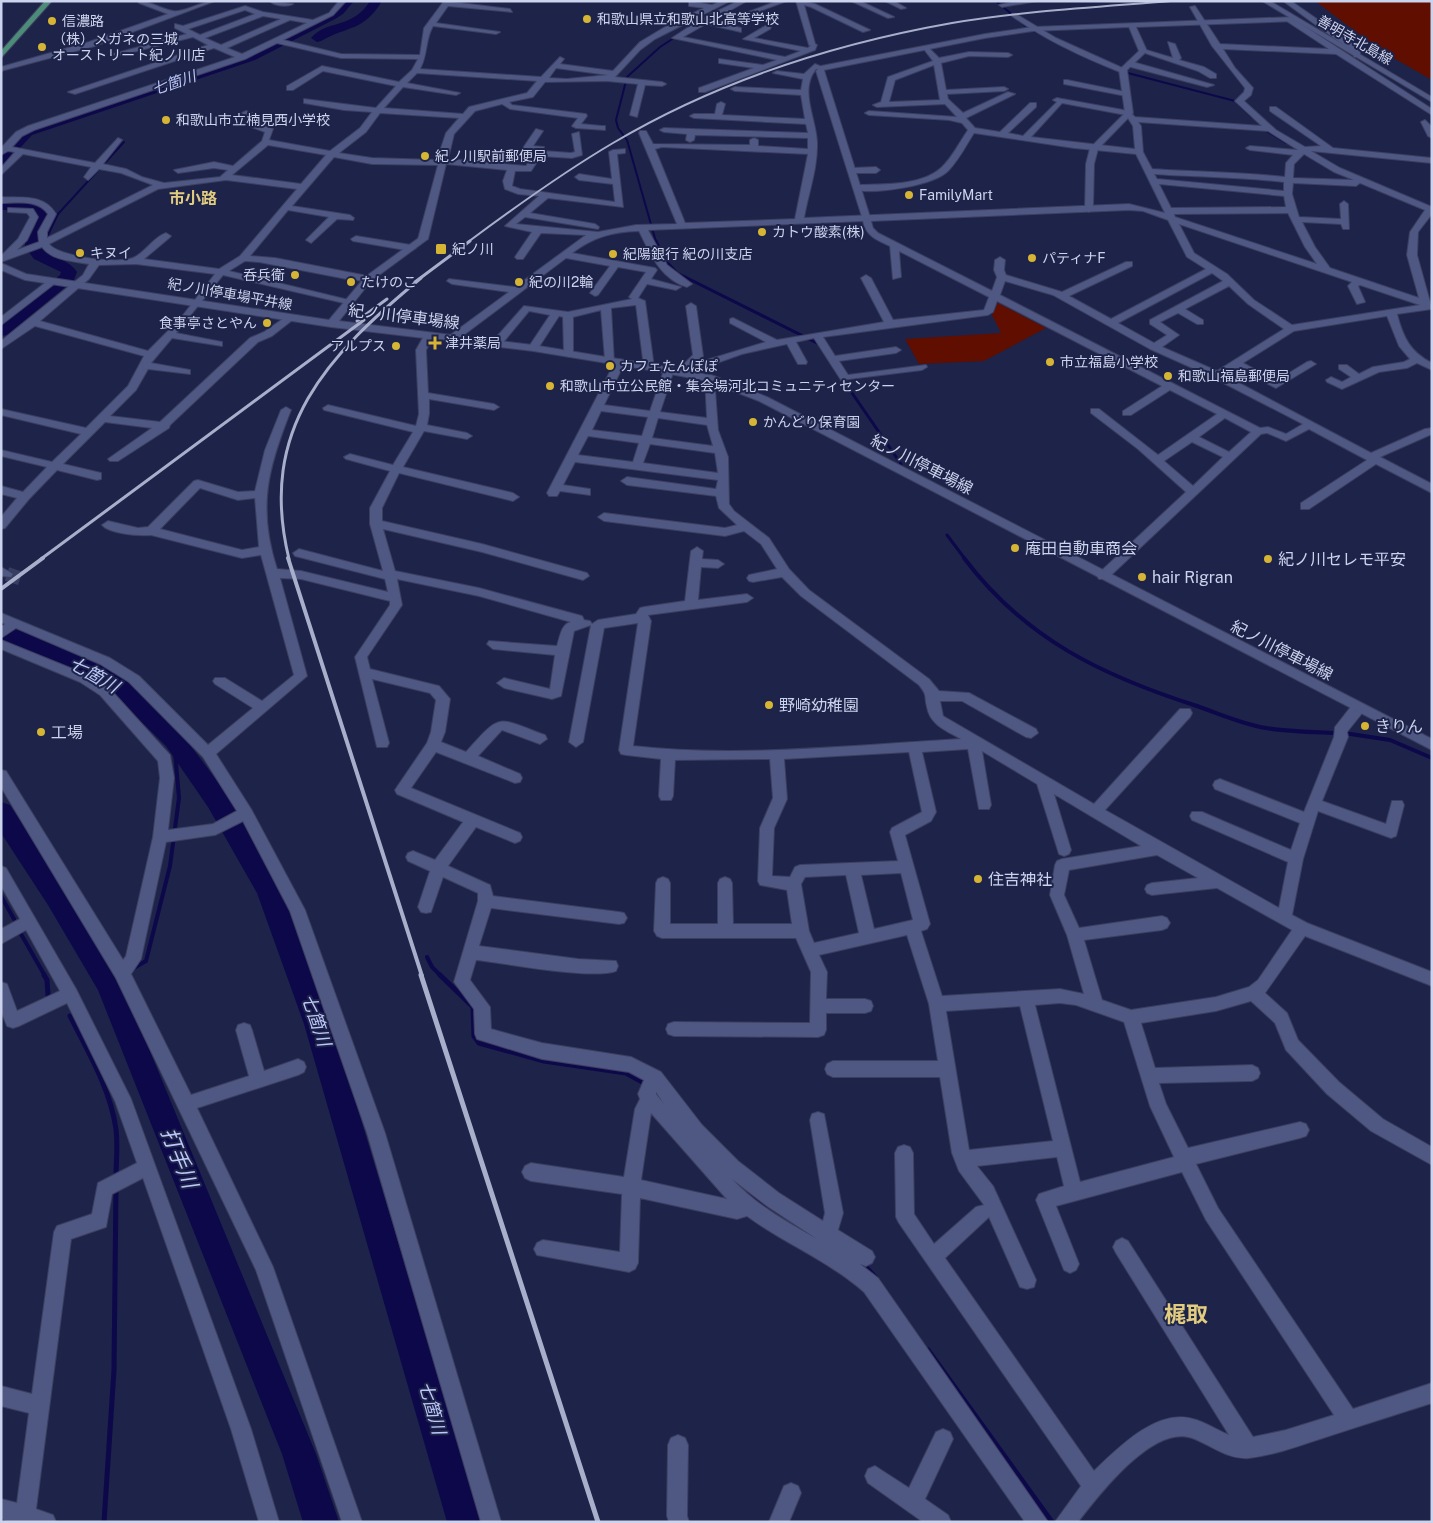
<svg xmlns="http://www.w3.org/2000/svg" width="1433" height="1523" viewBox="0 0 1433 1523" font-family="'Public Sans','Noto Sans JP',sans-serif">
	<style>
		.green { fill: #5f0e00 }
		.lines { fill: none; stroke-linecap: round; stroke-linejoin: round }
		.stream-far3 { stroke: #0d084a; stroke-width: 2 }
		.stream-far2 { stroke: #0d084a; stroke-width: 3 }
		.stream-far1 { stroke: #0d084a; stroke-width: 4 }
		.stream { stroke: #0d084a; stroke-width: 5 }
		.river { fill: #0d084a; fill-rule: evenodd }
		.minor-tunnel { stroke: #373d61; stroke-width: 14; stroke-dasharray: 14 7; stroke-linecap: butt }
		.minor-casing { stroke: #3b3e5f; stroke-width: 2 }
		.tertiary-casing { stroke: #3b3e5f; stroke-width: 2 }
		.secondary-casing { stroke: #3b3e5f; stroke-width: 2 }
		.primary-casing { stroke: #3b3e5f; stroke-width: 2 }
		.minor { fill: #4e5882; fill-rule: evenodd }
		.tertiary { fill: #4e5882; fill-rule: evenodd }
		.secondary { fill: #4e5882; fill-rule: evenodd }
		.primary { fill: #4c8c78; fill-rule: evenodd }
		.rail-far3 { stroke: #a8afcb; stroke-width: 2 }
		.rail-far2 { stroke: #a8afcb; stroke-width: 3 }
		.rail-far1 { stroke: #a8afcb; stroke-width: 4 }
		.rail { stroke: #a8afcb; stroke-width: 5 }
		.poi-dot { fill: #d6b534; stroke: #1d2349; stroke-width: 2 }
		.labels { text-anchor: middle; stroke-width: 4; stroke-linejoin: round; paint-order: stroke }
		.far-poi-label { font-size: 14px; fill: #ccd3ec; stroke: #1d2349; text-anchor: start }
		.far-street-label { font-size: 14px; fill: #ccd3ec; stroke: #1d2349 }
		.far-water-label { font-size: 15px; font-style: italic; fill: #bdc8f9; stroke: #1d2349 }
		.far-quarter-label { font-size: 16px; font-weight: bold; fill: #e2cc7f; stroke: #1d2349 }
		.street-label { font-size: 16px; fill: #ccd3ec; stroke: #1d2349 }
		.poi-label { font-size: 16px; fill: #ccd3ec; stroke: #1d2349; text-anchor: start }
		.water-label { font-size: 18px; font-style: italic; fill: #bdc8f9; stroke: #1d2349 }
		.near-water-label { font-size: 21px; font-style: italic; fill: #bdc8f9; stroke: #1d2349 }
		.near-quarter-label { font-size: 22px; font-weight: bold; fill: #e2cc7f; stroke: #1d2349 }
	</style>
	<rect width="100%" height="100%" fill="#1d2349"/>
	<g class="green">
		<path d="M1315,1H1432V80L1383,52Z"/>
		<path d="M998,303L1046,328L984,361L919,364L905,339L1001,333L992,315Z"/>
	</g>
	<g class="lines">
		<g class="stream-far3">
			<path d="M996,1L1027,27L1046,37"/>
			<path d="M1124,72L1235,101L1252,117"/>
			<path d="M1265,130L1286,143"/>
			<path d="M1345,176L1377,190"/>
			<path d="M48,235L58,214L124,142"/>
			<path d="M34,242L39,240"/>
			<path d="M656,242L627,140L618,128L616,120L627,77L660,47L677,36"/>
		</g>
		<g class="stream-far2">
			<path d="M656,241L664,259L677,273L819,344"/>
			<path d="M32,243L37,241"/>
			<path d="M841,377L901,464"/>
			<path d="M947,535L965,559"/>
		</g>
		<g class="stream-far1">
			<path d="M964,558C1025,639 1103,676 1197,706C1220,714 1242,724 1266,728C1290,732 1314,732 1338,733"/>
			<path d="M1344,733L1390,740L1432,758"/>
			<path d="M1,896L14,919"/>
			<path d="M21,934L45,976"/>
			<path d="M427,957L432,967L441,976"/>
			<path d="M132,969L146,961L170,866L179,798L174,740"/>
		</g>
		<g class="stream">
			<path d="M44,975L47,980L48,995"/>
			<path d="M440,975L473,1007L474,1036L479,1043L544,1061L626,1073L646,1084"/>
			<path d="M109,985L120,977"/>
			<path d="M70,1016C88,1052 110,1088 116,1129C118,1146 116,1162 116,1179"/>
			<path d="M653,1091L663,1102"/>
			<path d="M749,1194L766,1205"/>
			<path d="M862,1263L876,1278"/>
			<path d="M928,1350L1052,1522"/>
			<path d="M104,1522L114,1370L116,1188"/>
		</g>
		<g class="river">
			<path d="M341,1H354L343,14L335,19L255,60L32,135L6,163L1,164V151L22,129L245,54L327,13Z"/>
			<path d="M370,1H382C363,32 349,25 321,41L317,42L311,38C327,19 352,30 370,1Z"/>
			<path d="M1,200L28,201L47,208L50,216L42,236L41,247C49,260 68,257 77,272L74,280L7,335L1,336V322L60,275L61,272L34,259L25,247C24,234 34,226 35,214L26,210H1Z"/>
			<path d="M1,622L103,665L126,679L182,734L226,793L278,882L332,1024L483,1522H447L304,1024L257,893L208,807L166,746L110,691L87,677L1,639Z"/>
			<path d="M1,802L10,805L66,889L119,976L316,1454L339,1522H303L282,1454L98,990L48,905L1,833Z"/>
		</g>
		<path class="minor-tunnel" d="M7,574L25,580"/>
		<defs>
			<g id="minor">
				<path d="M138,1C151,1 160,9 173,11C183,13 202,1 215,1L95,46L1,71V67L89,42L168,14L139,3Z"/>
				<path d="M270,1L293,4C288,7 273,6 270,1Z"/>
				<path d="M339,1H346L333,15L283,40L341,54L420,55L424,28L444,1L510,9L512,12L448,6L436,23L500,32L496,34L433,26C425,40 428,54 420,69L541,77L560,57L564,59L560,64L613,71L640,42L670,24L704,8L689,6V1L712,5L721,1H730L655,39L640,50L615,77L662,82L666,84L662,86L645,85L637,117L630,115L638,84L607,81L545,82L533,97L509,102L512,105L586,114L587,116L581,124L602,126H605V130L576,128L572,126L578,118L510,109L502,104L475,111L454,134L448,159L526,166L536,151L523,148L536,129L543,131L533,146L544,147V151L571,153L575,152L572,134L579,132L582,155L572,158L541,156L531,171H515L512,186L520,189L615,202L613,184L579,180L575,177L579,174L612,179L609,152L613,150L625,149V153L617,154L623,207L548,198L530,213L595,224L599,227L598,229L525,217L516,224L598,232L636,225L677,224L639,133L640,131H646L653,144L750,145V140L754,138L758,140V146L808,149V138L695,135L694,140L690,142L686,140L687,134L664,132L660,130L664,128L808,133L806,124L694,118L690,116L694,114H715L717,104L721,102L725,104L722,115L805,119L801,95L735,91L731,89L735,87L801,90L803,79L773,73L777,71L804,74L815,64L825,68L821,70L816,69C799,90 816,118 817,142C818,168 808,194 804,218L1129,204L1165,213L1136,154L1074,148L974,133C966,145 959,160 948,171C933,186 876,194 855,190V186L858,185C883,184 921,186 941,168C952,158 959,143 968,130L962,123L949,120L869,115L865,113L869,111L957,117L945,104L877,107L873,105L881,102L888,77L933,61L923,48L927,46L939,58L969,52L1008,53L1012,55L1008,57L969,56L941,63L946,90L1004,87L1008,89L1004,91L947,94L948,99L963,113L1008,92L1015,94L966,118L975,128L1000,132L1030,103H1036V107L1008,133L1023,136L1057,102L1053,100L1057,98L1129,111L1135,117L1262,126L1235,101L1244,92L1245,88L1212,46L1190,7L1195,6L1220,44L1329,49L1285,20L1292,18L1432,109V115L1336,54L1223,49L1235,68L1253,88L1251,95L1244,101L1276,130L1305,147L1321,146L1270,111V107H1276L1333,148L1432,158V163L1311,151L1340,168L1432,207V214L1418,232L1417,255L1432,309L1397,314C1403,337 1410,352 1432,363V370L1417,363L1407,368L1379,372L1342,389L1327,382L1326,380L1331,377L1342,382L1351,377L1339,369V365H1347L1359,374L1373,367L1404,362L1410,359L1399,346L1387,316L1294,331L1243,363L1276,381L1307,362L1311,361L1316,364L1276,388L1236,368L1224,375L1371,453L1425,429L1432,428V434L1380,457L1432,484V493L1376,464L1309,509H1301V503L1367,460L1309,429L1286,441L1267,433L1261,434L1107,579H1099L1097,576L1099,573L1186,492L1138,449L1091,413V409H1099L1158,455L1217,414L1170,390L1131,415H1123V411L1162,386L997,301L993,312L988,315L823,337L835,356L896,347L901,350L896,353L839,361L848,375L926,365L927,367L922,370L841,380L814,338L796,342L807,362L806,364H798L787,344L742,354L686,374H678V370L693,355L686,306L691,303L696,306L703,356L697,363L766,342L730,323V319L733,318L777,340L884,322L861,278L866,275L871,278L893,320L984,310L989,297L899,251L901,277L893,279L890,246C877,240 866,236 863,221L648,230L667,265L692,284L687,287C660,279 650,253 639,231C611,232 594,237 572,253L655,268L657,270L651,279L681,287L676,290L647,284L638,298L645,301L654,367L653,369L649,370L644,367L636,305L611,308L614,362H606L605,360L601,310L573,317V356L569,357L564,354L563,317L559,316L537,350H529L528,348L550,315L529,311L501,345H493V341L524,306L568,312L632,299L629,297L646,272L618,267L598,295L595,296L590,293L610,266L566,258L457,340H449V336L509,292L452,284L447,281L449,279L515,287L586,235L541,233L523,259H517L515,257L532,232L505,226L539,196L518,194L505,189L503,181L507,170L446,164L428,239L420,241L418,239L438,165L372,164L334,157L292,206L350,215L354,218L353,220L337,219L311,243L306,240L329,217L288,210L250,256L275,258L368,276L373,279L371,281L352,280L259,262L245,261L229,271L353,301L348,304L223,275L176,333L222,342V346L172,338L151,363L190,370V374L148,369L136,390L110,416L160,422L250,338L264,332L287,316L295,318L272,336L258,342L170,425L169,428L118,461H110L108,459L152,428L105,422L63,464L101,473V479L97,480L57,470L29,499L5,528L1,529V517L17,498L1,494V486L23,492L47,467L1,456V450L52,462L81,434L1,415V409L86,428L128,386L144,356L35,326L1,349V341L83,275L89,264C74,261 52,261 42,247L1,262V256L18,239L30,217L27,213L8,212V208L33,209L38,217L27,240L17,250L39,242L38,232L48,214C38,199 17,203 1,203V197C23,198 44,194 56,214L47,232V238L153,185L121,173L99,169L88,180L84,177L91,167L23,154L1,175V168L15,152L8,151L1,155V148L16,132L28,126L235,57L214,48L75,94L68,92L208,45L193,37L117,56L113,54L187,34L175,28V24L183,26L245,6L263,12L313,20L329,13ZM245,10L255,14L200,35L188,29ZM263,16L281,19L221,45L205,38ZM290,20L307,23L242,54L227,48ZM277,43L341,58L418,59L412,70L399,82L322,66L287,86V90H293L323,71L396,86L376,108L304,99V103L344,110L372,112L360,128L330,151L269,140L273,129L255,123L258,115L246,111L242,113L251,118L245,123L246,125L265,132L262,141L233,166L214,162L174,170L178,173L214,168L228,170L220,177L164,183L142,177L126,169L103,164L122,140L118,138L95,163L12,147L22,136L34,130L245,59ZM934,65L940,100L889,102L895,80ZM556,68L608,75L567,79L549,78ZM417,73L537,81L527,93L469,107L463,114L384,108L403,87L456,95L460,93L407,83ZM1062,103L1126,115L1133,126L1135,149L1031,137ZM380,113L459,118L446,133L437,160L372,158L339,153L366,132ZM1138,122L1268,131L1298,150L1250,146L1246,148L1250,150L1293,155L1286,163L1285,177C1241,172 1196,172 1152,169L1143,152L1141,126ZM268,145L326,155L301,184L232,175ZM662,147L808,154L795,219L685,223L655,149ZM1304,154L1334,172L1354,180L1293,178L1294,164ZM1154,174C1198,177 1241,177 1284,182V191L1157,179ZM226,180L297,189L240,256L219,269L144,259L169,238L171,236L166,233C154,237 146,251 135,257C121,265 59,257 49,244L158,189ZM1293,183L1356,186L1360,183L1425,210L1410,232L1407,255L1419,298L1330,268L1315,247L1302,222L1341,224L1343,229H1349L1348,204L1344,201L1340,204L1341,219L1299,217L1292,194ZM1159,184L1284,196L1286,207L1171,208ZM1129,210L1143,211L1168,220L1187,257L1206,269L1111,319L1069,296L1132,266V262H1126L1062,292L1006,275L1004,270L1005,260L1000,257L995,260L994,270L997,277L992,291L878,233L873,228L871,221ZM1288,213L1305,247L1317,264L1175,217L1174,214ZM1179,224L1352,282L1348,286L1357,304L1365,302L1358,286L1360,285L1420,305L1292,325L1254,300L1227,274L1194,253ZM136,264L215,274L180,319L148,351L40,321L89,279L99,265ZM1212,273L1223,281L1150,320V324L1167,335L1154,343L1118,323ZM1005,281L1053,295L1150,349L1208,375L1303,424L1286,434L1268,427L1260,428L1000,295ZM1229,286L1248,304L1284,329L1217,371L1162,347L1179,335L1160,322L1178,313L1197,324H1203V320L1185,309ZM1225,418L1251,432L1229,452L1199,437ZM1192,442L1223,457L1193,486L1164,461Z"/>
				<path d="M738,1H747L711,21L741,28V32L706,24L683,37L785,57L801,51L743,39L767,25L771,27L770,29L754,38L808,48L813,43L817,45L815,50L705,92H699V88L754,68L719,63V59L763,65L777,60L672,38L701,19Z"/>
				<path d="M777,1H787L749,15L743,14Z"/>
				<path d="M802,1L815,4L870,30L863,32L811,7L797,3Z"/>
				<path d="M851,1H860L894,17L888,18Z"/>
				<path d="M885,1H894L906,8L901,9Z"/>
				<path d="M1016,1H1038L1002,7L999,5Z"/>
				<path d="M1283,1H1291L1360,49V57H1354L1353,52Z"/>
				<path d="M1012,14H1016L1056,38L1127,70L1120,72C1082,57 1045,40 1012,16Z"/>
				<path d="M1168,42L1175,44L1181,58L1179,60L1204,67L1216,74V78H1210L1198,71L1139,51L1143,49L1173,58Z"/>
				<path d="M1127,62H1133L1214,85L1207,87L1127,66Z"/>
				<path d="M1067,80L1126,92L1130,94L1126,96L1064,84V80Z"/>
				<path d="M1425,120L1432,127V138L1428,136L1421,122Z"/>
				<path d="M852,168L876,167L880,170L876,173H849V169Z"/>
				<path d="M356,236L411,245L416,248L411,251L353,241L351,239Z"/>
				<path d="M50,279L58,281L1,325V317Z"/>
				<path d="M429,333L434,336L426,350L428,393L494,404L499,407L494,410L429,399V414L427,425L467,433L472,436L467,439L424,431L403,467L513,493L519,497L513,501L399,473L382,508V521L482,544L587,573L589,576L583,580L482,552L383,529L395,571L479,588L582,616L584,620L590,621L592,624L598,620L636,614L640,608L644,607L685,601L691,551L697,547L703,551L702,559L718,560L724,564L718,568L701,567L698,600L747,594L753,598L747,602L648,615L651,621L633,746C739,758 855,745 961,739C947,731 930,725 927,707C924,696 928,696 919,685L801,596L782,577L753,582L749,581L747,578L749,575L777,569L761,544L744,531L725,536L604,521L598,517L604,513L725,528L737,525L719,508L716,496L627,485L621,481L627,477L716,489L718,480L575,462L563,485L590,489V495L560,491L557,496H549L547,493L615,362L620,359L625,362L604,405L650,411L664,370L669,367L674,370L660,412L707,418L705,378L710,375L714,376L718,430L728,457L729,504L734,511L769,538L789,569L809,590L929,679L939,691L969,693L1036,729L1038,733L1031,738L1026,737L962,701H940L943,716L1094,804L1180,709H1190L1192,713L1190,717L1105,810L1279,908L1288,862L1192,820L1190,816L1192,812H1202L1291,850L1300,823L1215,789L1213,785L1215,781L1220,779L1304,812L1334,737L1335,727L1353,704H1363L1365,708L1363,712L1347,732L1348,737L1322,801L1386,824L1392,801H1402L1404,805L1396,836L1391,838L1318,811L1303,859L1292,915L1307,923L1432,972V986L1305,936L1265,993L1287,1013L1298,1040L1339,1082L1383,1119L1432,1147V1165L1371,1131L1327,1094L1286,1050L1275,1023L1251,1001L1216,1011L1141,1023L1155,1068L1252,1065L1258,1068L1260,1073L1258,1078L1252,1081L1159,1083L1166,1104L1188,1148L1300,1122L1306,1124L1309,1130L1306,1136L1300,1138L1196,1164L1218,1208L1353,1409L1432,1383V1403C1395,1415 1359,1426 1323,1438C1299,1446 1274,1455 1249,1458C1228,1460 1211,1445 1192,1438C1153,1424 1099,1495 1078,1522H1055L1081,1486L899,1223L896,1217L895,1153L898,1147L904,1145L910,1147L913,1153L914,1214L934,1244L976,1207L984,1205L959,1171L952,1153L940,1077H833L827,1074L825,1069L827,1064L833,1061H938L929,1004L907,935L819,955L827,972L826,999H865L871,1001L873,1006L871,1011L865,1013H826V1030L824,1035L818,1037L674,1036L668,1034L666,1029L668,1024L674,1022L810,1023L811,972L796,938H662L657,936L654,931L656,883L658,879L663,877L668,879L670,883V924H718V883L720,879L725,877L730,879L732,883L733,924H792L787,890L760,885L758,881L760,828L773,798L770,759L675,760L673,796L671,800H661L659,796L661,759L626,755L621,754L619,750L638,623L604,628L583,742L576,747L569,742L591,625L574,631L561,696L552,699L504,688L497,683L504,678L550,689L555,655L493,649L487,644L489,641L557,646C560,637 561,624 571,622L479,596L397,579L402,605L367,657L370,669L439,686L450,699L445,732L441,742L466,752C502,712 496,717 545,735L547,739L540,744L502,730L478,756L520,774L522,778L520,782L515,783L436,752L411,788L520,833L522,837L520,841L515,843L476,827L448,866L490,885L493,896L619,912L624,913L627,918L624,923L619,924L491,908L479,946L578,959L616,961L618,966L616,971C590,980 506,963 476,960L470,980L490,1007L491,1029L542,1043L631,1057L661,1072L702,1125L738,1161L779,1193L823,1221L825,1213L810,1120L812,1114L818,1112L824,1114L843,1213L838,1230L872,1251L875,1257L872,1263L866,1266L860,1264L878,1278L1048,1522H1025L864,1292C829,1261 785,1244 747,1216L737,1219L640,1198L638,1263L635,1269L629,1272L537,1255L534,1249L537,1243L543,1240L620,1252L622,1194L531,1181L525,1178L522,1172L525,1166L531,1163L624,1177L635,1109L640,1099L638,1094L644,1080L629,1072L542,1059L477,1039L475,1034L474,1009L454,982L478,901V893L443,877L431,912L426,913L421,912L418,907L430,871L408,861L406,857L408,853L413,851L435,860L463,822L397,794L395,790L427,743L431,732L436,700L430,693L372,679L389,743L387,747H377L355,657L390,605V601L301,579L280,578L307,676L216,754L251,809L305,910L385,1133L501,1522H481L367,1133L290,911L243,821L215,835L166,842L141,959L131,974L191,1095L249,1076L236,1030L238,1025L244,1023L250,1025L252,1030L264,1071L298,1059L304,1062L306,1067L304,1072L298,1075L197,1108L273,1267L362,1522H342L256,1270L116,978L1,787V770L6,771L123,960L126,956L153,837L160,778L158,761L100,695L80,682L1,649V640L90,676L110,689L170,755L174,778L168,830L213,824L237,811L203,757L129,682L100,664L16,628L1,638V627L5,624L1,622V613L110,658L139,676L208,745L253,708L215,684L213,681L215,678H225L262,701L294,675L261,555L242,558L151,535C139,536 110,534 102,525L108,521L138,528L148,527L194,481L198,480L238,492L255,491L265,450L281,410L286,407L291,410C268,468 257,507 277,569L301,571L388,592L385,579L295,556L293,553L299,549L383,571L370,524V508L390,471L346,459L344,457L350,454L393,465L413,432L324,410L323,408L328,405L416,426L419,414L416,350L425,334ZM601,411L648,417L642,436L592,430ZM658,418L707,425L713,446L652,438ZM588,436L639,443L633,462L578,455ZM650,444L715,453L718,473L643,463ZM200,488L238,500L255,498L259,547L242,550L160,529ZM968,749L979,809H989L991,805L982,751L1037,784L1059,854L1064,856L1069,854L1071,850L1054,794L1141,846L1062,859L1057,861L1055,865L1050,895L1067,935L1084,994L1060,989L942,996L921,931L927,929L930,924L905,835L931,821L936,812L922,752ZM909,752L922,812L892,828L890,832L898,861L800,865L795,867L790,877L772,876L774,828L787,799L784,759ZM1157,855L1198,878L1152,883L1147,885L1145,889L1147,893L1152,895L1217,888L1292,930L1258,980L1249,987L1216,997L1131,1010L1102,1000L1084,940L1162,930L1167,928L1170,923L1167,918L1162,916L1079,928L1064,895L1069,870ZM901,873L913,920L874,929L861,875ZM846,875L859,933L814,943L809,931L801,884L805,877ZM1060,1003L1076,1005L1124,1022L1150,1106L1174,1157L1080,1182L1035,1005ZM1020,1006L1053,1141L969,1150L946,1011ZM656,1092L664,1104L656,1094ZM651,1113L725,1197L727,1199L641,1180ZM1057,1157L1064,1186L1039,1194L1036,1200L1064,1270L1070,1273L1076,1270L1079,1264L1056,1206L1182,1172L1206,1220L1334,1415L1286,1430L1253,1437L1128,1241L1122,1238L1116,1241L1113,1247L1116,1253L1229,1435C1217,1430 1205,1422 1193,1419C1157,1408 1118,1448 1094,1471L945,1258L989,1217L1020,1287L1027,1289L1034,1287L1036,1280L993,1186L977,1166ZM732,1179L767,1206L817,1239C787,1222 756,1205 732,1179Z"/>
				<path d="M1,567L13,574L11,577L1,576Z"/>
				<path d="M1,866L6,868L76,989L131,1099L251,1429L279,1522H259L231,1429L143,1178L112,1194L106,1227L71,1239L36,1509L53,1515L56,1522H10L1,1519V1499L17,1503L29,1413L1,1406V1386L32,1394L54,1232L57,1226L92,1214L98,1183L137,1163L115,1101L67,1003L19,1026L13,1028L7,1026L1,1011V982L7,984L17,1011L60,991L26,930L1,944V929L20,919L1,886Z"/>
				<path d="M943,1429L950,1432L953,1439L925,1499L948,1515L951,1522H923L868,1483L865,1476L868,1469L875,1466L909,1488L936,1432Z"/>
				<path d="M678,1435L685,1438L688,1445L687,1516L689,1522H669L667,1516L668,1445L671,1438Z"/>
				<path d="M791,1483L798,1486L801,1493L789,1522H769L784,1486Z"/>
			</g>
			<g id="tertiary">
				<path d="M796,1H803L816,47L809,45Z"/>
				<path d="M1294,17L1297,21L1136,27L1147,51L1127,70L1133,113L1098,149L1094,164L1093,209L1089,212L1085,209L1086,164L1090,148L1125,113L1119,70L1139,51L1129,27L1033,31L985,38L824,70L870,217L866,220L862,217L816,71L821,66L985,34L1033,27Z"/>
			</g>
			<g id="secondary">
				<path d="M1262,1H1270L1432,97V102Z"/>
				<path d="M420,237L428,239L371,281L339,321L533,345L649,364L714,376L767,397L1432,739V750L759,401L707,381L649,370L533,351L331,327L25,280L1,270V263L26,274L329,320L365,277Z"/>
			</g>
			<path id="primary" d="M45,1H52L1,58V51Z"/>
		</defs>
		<use href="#minor" class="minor-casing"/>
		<use href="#tertiary" class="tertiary-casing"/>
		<use href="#secondary" class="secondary-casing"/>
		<use href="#primary" class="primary-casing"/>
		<use href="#minor" class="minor"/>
		<use href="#tertiary" class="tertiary"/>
		<use href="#secondary" class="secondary"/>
		<use href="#primary" class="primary"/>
		<path class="rail-far3" d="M468,242C515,207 562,173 613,143C716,82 833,44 952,23C1024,11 1098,7 1171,1"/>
		<g class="rail-far2">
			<path d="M415,282L470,241"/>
			<path d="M357,321L387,299"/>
			<path d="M41,559L364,320"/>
			<path d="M289,559C257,428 328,355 421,278"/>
		</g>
		<g class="rail-far1">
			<path d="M288,558L422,976"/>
			<path d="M1,589L43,558"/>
		</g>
		<path class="rail" d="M421,975L598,1522"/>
	</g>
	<g class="poi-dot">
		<circle cx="587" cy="19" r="5"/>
		<circle cx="52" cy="21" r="5"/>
		<circle cx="42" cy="47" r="5"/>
		<circle cx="166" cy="120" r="5"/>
		<circle cx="425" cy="156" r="5"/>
		<circle cx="909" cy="195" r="5"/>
		<circle cx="762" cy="232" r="5"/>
		<rect x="435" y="243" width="12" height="12" rx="2.5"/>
		<circle cx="80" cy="253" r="5"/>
		<circle cx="613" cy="254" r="5"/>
		<circle cx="1032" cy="258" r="5"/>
		<circle cx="295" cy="275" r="5"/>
		<circle cx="351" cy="282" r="5"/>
		<circle cx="519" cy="282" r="5"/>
		<circle cx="267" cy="323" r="5"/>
		<path d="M432.5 335.5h5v5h5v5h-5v5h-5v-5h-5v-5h5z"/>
		<circle cx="396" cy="346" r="5"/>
		<circle cx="1050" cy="362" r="5"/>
		<circle cx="610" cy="366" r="5"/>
		<circle cx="1168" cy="376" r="5"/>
		<circle cx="550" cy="386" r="5"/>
		<circle cx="753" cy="422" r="5"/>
		<circle cx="1015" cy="548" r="5"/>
		<circle cx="1268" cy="559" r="5"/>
		<circle cx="1142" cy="577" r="5"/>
		<circle cx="769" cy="705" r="5"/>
		<circle cx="1365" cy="726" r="5"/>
		<circle cx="41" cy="732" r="5"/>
		<circle cx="978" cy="879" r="5"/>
	</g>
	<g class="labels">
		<g class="far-poi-label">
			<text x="597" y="24">和歌山県立和歌山北高等学校</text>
			<text x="62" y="26">信濃路</text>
			<text x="52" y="44">（株）メガネの三城<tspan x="52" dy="16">オーストリート紀ノ川店</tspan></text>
			<text x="176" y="125">和歌山市立楠見西小学校</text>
			<text x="435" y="161">紀ノ川駅前郵便局</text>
			<text x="919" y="200">FamilyMart</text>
			<text x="772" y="237">カトウ酸素(株)</text>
			<text x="452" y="254">紀ノ川</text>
			<text x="90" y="258">キヌイ</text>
			<text x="623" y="259">紀陽銀行 紀の川支店</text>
			<text x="1042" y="263">パティナF</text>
			<text x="285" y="280" text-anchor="end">呑兵衛</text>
			<text x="361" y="287">たけのこ</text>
			<text x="529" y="287">紀の川2輪</text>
			<text x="257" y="328" text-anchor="end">食事亭さとやん</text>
			<text x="445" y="348">津井薬局</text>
			<text x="386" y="351" text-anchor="end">アルプス</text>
			<text x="1060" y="367">市立福島小学校</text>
			<text x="620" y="371">カフェたんぽぽ</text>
			<text x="1178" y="381">和歌山福島郵便局</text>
			<text x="560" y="391">和歌山市立公民館・集会場河北コミュニティセンター</text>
			<text x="763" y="427">かんどり保育園</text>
		</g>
		<g class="far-street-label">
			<text transform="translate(1355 40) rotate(30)" y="5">善明寺北島線</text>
			<text transform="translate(230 294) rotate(10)" y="5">紀ノ川停車場平井線</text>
		</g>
		<g class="far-water-label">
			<text transform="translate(174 83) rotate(-19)" y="5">七箇川</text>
		</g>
		<g class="far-quarter-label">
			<text x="193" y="204">市小路</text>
		</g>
		<g class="street-label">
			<text transform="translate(404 316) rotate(7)" y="6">紀ノ川停車場線</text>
			<text transform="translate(922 464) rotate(27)" y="6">紀ノ川停車場線</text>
			<text transform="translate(1282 650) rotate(27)" y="6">紀ノ川停車場線</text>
		</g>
		<g class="poi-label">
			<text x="1025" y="554">庵田自動車商会</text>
			<text x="1278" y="565">紀ノ川セレモ平安</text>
			<text x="1152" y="583">hair Rigran</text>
			<text x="779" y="711">野崎幼稚園</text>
			<text x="1375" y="732">きりん</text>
			<text x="51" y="738">工場</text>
			<text x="988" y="885">住吉神社</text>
		</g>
		<g class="water-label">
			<text transform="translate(94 675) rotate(30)" y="6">七箇川</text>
			<text transform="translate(316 1020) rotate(71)" y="6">七箇川</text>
			<text transform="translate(432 1408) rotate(74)" y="6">七箇川</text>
		</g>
		<g class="near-water-label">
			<text transform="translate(179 1158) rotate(68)" y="7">打手川</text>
		</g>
		<g class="near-quarter-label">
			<text x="1186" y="1322">梶取</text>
		</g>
	</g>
	<rect width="1433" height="1523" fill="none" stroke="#ccd3ec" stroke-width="5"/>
</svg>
